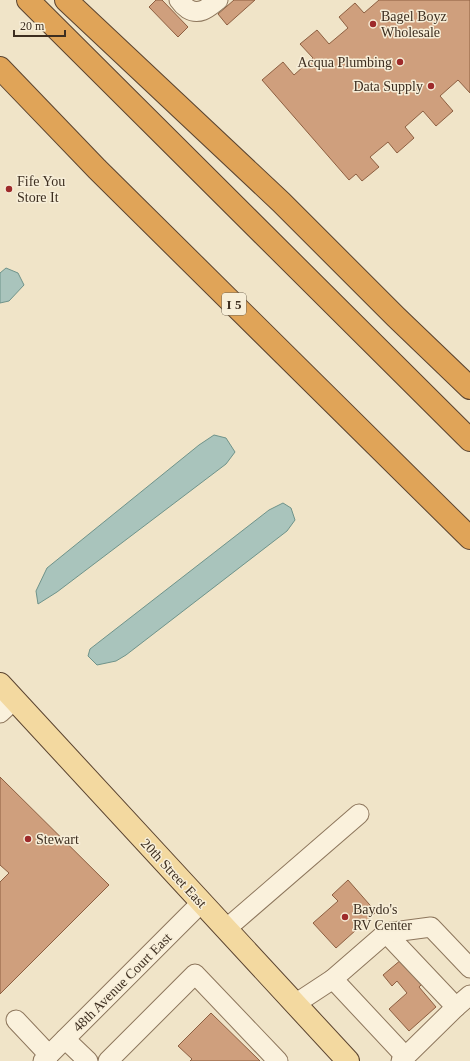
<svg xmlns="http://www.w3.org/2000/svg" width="470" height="1061" viewBox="0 0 470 1061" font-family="'Times New Roman',serif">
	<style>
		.water { fill: #a9c4bc; stroke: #6f938a }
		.building { fill: #cf9f7d; stroke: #8d5f41 }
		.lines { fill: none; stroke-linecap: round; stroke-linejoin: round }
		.minor-casing { stroke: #8d765c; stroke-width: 21 }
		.major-casing { stroke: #5b4430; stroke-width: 24 }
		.highway-casing { stroke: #5b4430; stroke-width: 24 }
		.minor { stroke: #faf1dc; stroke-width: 19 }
		.major { stroke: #f3d9a0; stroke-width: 22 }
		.highway { stroke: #e0a458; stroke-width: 22 }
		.poi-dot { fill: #9e2a2b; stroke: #f7eed8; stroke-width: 1.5 }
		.labels { text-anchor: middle; stroke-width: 3; stroke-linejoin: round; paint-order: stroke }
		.shield { fill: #f7eed8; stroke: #756857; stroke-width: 1 }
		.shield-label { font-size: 13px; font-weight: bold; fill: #3d2e20 }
		.poi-label { font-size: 14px; fill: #3d2e20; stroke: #f7eed8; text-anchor: start }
		.street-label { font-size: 14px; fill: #3d2e20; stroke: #f7eed8 }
	</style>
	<rect width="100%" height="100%" fill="#f0e4c8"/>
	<g class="water">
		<path d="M6,268L18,273L24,285L9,301L0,303V273Z"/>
		<path d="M214,435L226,438L235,452L226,464L57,592L38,604L36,591L47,568L199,445Z"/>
		<path d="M283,503L291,508L295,520L287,531L126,655L116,661L97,665L88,656L90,649L269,510Z"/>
	</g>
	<g class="building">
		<path d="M156,0H162L188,27L178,37L149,7Z"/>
		<path d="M234,0H255L227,25L218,14Z"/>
		<path d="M379,0H470V93L458,80L440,96L453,111L436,126L423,111L405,127L414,138L397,153L388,142L370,157L379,167L362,181L356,174L349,180L262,80L283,62L294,75L313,58L300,44L317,30L329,44L348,28L339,17L355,3L364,13Z"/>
		<path d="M0,777L109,885L0,994V882L9,873L0,865Z"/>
		<path d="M348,880L376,912L336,948L313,923L338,901L332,895Z"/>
		<path d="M402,959L423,983L419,987L436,1007L409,1031L389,1009L407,993L397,981L392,986L383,975Z"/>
		<path d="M211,1013L260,1061H190L192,1059L178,1046Z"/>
	</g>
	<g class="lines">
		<defs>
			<g id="minor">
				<path d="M179,0C181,3 185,7 188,9C200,16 209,7 218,0"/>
				<path d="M0,713L14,700"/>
				<path d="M226,929L359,814"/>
				<path d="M386,933L456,1007"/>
				<path d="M333,979L405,1056"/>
				<path d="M295,1004L333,979L386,933L431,927L470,968"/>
				<path d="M16,1020L49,1055"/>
				<path d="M65,1039L88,1061"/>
				<path d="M43,1061L201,903"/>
				<path d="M108,1061L195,974L278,1061"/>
				<path d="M401,1061L456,1007L470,995"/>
			</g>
			<path id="major" d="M0,684L348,1061"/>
			<g id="highway">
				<path d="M28,0L470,440"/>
				<path d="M66,0L281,202L396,317L470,388"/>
				<path d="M0,68L97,169L470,538"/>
			</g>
		</defs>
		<use href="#minor" class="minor-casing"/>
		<use href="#major" class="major-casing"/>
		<use href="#highway" class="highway-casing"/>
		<use href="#minor" class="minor"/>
		<use href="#major" class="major"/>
		<use href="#highway" class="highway"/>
	</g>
	<g class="poi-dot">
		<circle cx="373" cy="24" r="4"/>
		<circle cx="400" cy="62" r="4"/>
		<circle cx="431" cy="86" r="4"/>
		<circle cx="9" cy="189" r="4"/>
		<circle cx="28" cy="839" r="4"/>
		<circle cx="345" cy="917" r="4"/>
	</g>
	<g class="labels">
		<rect class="shield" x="222" y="293" width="24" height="22" rx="3"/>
		<g class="shield-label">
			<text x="234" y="309">I 5</text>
		</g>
		<g class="poi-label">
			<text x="381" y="21">Bagel Boyz<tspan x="381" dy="16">Wholesale</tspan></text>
			<text x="392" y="67" text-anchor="end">Acqua Plumbing</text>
			<text x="423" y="91" text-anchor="end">Data Supply</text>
			<text x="17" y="186">Fife You<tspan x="17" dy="16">Store It</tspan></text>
			<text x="36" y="844">Stewart</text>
			<text x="353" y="914">Baydo's<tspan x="353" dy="16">RV Center</tspan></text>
		</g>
		<g class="street-label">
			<text transform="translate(174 873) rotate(47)" y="5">20th Street East</text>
			<text transform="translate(122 982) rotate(-45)" y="5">48th Avenue Court East</text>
		</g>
	</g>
	<path d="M14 30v6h51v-6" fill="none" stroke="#3d2e20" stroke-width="2"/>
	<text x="20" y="30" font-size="12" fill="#3d2e20" stroke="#f7eed8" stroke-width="3" paint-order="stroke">20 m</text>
</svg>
